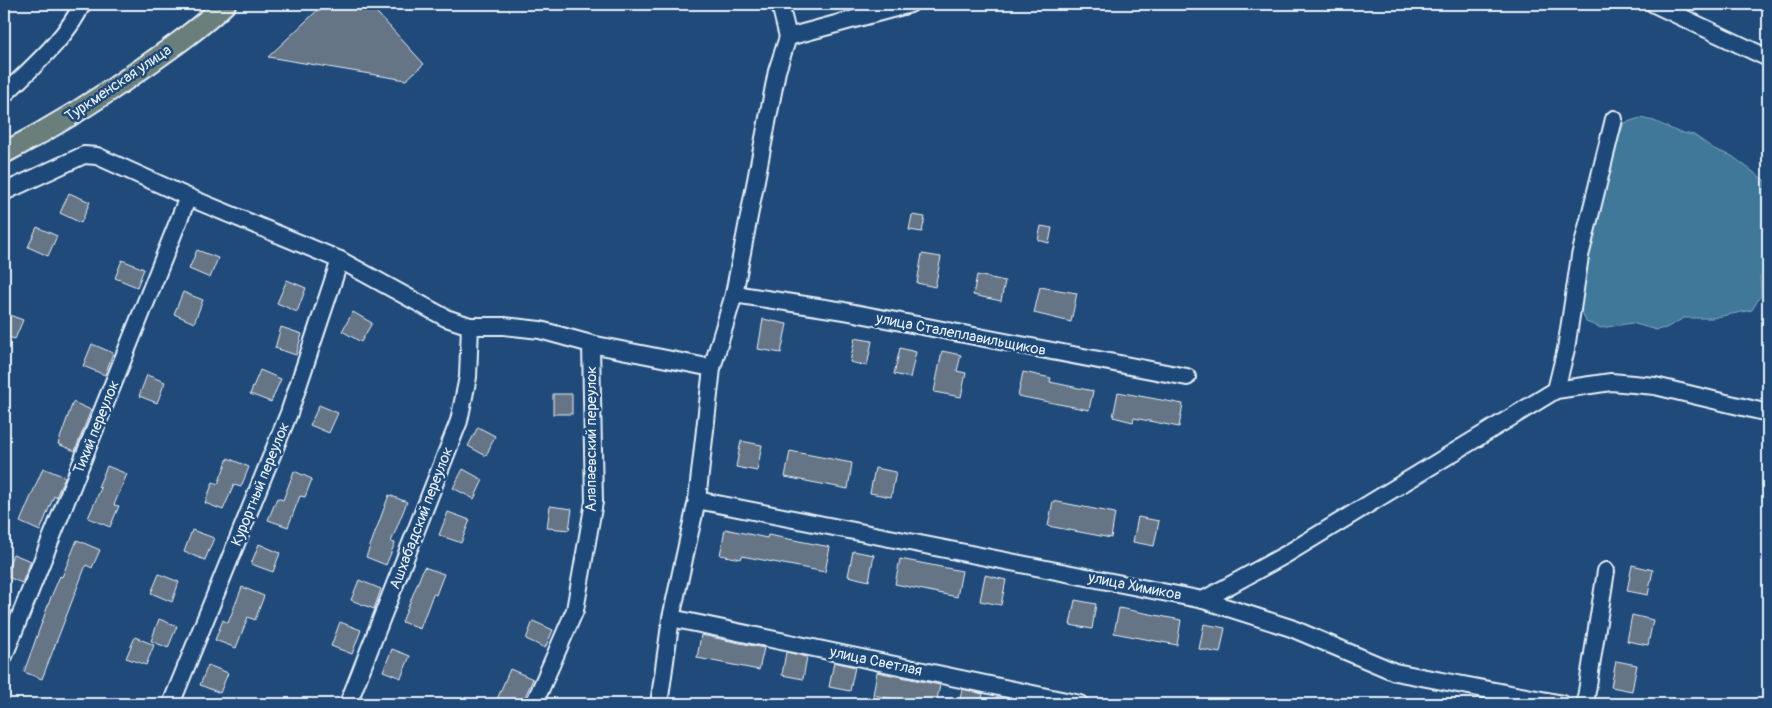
<svg xmlns="http://www.w3.org/2000/svg" width="1772" height="708" viewBox="0 0 1772 708" font-family="Pangolin,sans-serif">
	<style>
		.water { fill: #40789a; stroke: #83a8c0 }
		.building { fill: #667586; stroke: #e8f1f8 }
		.lines { fill: none; stroke-linecap: round; stroke-linejoin: round }
		.minor-casing { stroke: #e8f1f8; stroke-width: 20 }
		.major-casing { stroke: #e8f1f8; stroke-width: 24 }
		.minor { stroke: #1f4a7a; stroke-width: 16 }
		.major { stroke: #6b7f7c; stroke-width: 20 }
		.labels { text-anchor: middle; stroke-width: 5; stroke-linejoin: round; paint-order: stroke }
		.street-label { font-size: 15px; fill: #e8f1f8; stroke: #1f4a7a }
	</style>
	<rect width="100%" height="100%" fill="#1f4a7a"/>
	<filter id="ink" filterUnits="userSpaceOnUse"><feTurbulence type="fractalNoise" baseFrequency=".02" numOctaves="2"/><feDisplacementMap in="SourceGraphic" scale="10" xChannelSelector="R" yChannelSelector="G"/><feConvolveMatrix kernelMatrix="1 2 1 2 8 2 1 2 1" color-interpolation-filters="sRGB"/></filter>
	<g filter="url(#ink)">
		<path class="water" d="M1640,118L1654,121L1678,132L1694,135L1714,149L1732,156L1768,183V269L1760,277L1761,295L1752,310L1712,318H1684L1666,328L1656,330L1632,323L1601,328L1586,322L1580,306L1592,232L1604,180L1624,123Z"/>
		<g class="building">
			<path d="M324,4H369L424,64L406,80L268,57Z"/>
			<path d="M69,193L90,202L81,223L60,213Z"/>
			<path d="M912,215L925,217L922,232L909,230Z"/>
			<path d="M1041,226L1052,228L1049,243L1038,240Z"/>
			<path d="M37,227L57,236L48,256L28,247Z"/>
			<path d="M197,250L218,258L210,278L189,269Z"/>
			<path d="M922,254L941,257L935,287L917,283Z"/>
			<path d="M122,260L144,269L137,287L115,278Z"/>
			<path d="M977,275L1005,281L1001,301L973,295Z"/>
			<path d="M287,280L306,288L297,312L277,303Z"/>
			<path d="M1040,287L1077,293L1071,322L1034,313Z"/>
			<path d="M183,292L203,300L194,323L174,314Z"/>
			<path d="M353,312L372,323L361,342L342,331Z"/>
			<path d="M4,313L23,320L15,339L4,336Z"/>
			<path d="M763,319L787,324L781,353L758,349Z"/>
			<path d="M281,327L302,334L296,355L275,348Z"/>
			<path d="M855,338L872,341L867,366L850,362Z"/>
			<path d="M92,344L113,353L105,375L83,366Z"/>
			<path d="M900,348L916,352L910,378L894,374Z"/>
			<path d="M942,351L961,355L957,371L966,373L961,397L934,392Z"/>
			<path d="M260,370L281,379L271,402L250,394Z"/>
			<path d="M1023,372L1051,378L1050,382L1093,391L1089,410L1018,396Z"/>
			<path d="M147,375L165,382L157,403L139,396Z"/>
			<path d="M1118,392L1183,404L1179,427L1134,418L1133,422L1113,417Z"/>
			<rect x="553" y="394" width="19" height="20"/>
			<path d="M73,402L91,410L75,451L58,444Z"/>
			<path d="M319,405L338,413L329,433L310,425Z"/>
			<path d="M478,427L495,436L486,456L468,446Z"/>
			<path d="M741,441L762,445L757,471L736,467Z"/>
			<path d="M790,451L852,463L848,489L785,477Z"/>
			<path d="M228,458L249,467L241,487L234,485L223,510L205,503L213,482L218,484Z"/>
			<path d="M107,466L127,474L114,505L119,506L110,527L88,518L101,488L98,487Z"/>
			<path d="M43,468L65,477L56,497L54,496L40,531L20,522Z"/>
			<path d="M875,468L896,472L891,497L870,493Z"/>
			<path d="M463,469L483,480L474,499L453,488Z"/>
			<path d="M294,471L312,479L305,497L300,496L288,527L268,520L277,498L283,500Z"/>
			<path d="M389,495L407,502L391,542L395,543L386,565L366,557Z"/>
			<path d="M1053,501L1115,513L1111,538L1048,526Z"/>
			<path d="M550,506L572,509L569,530L547,528Z"/>
			<path d="M448,512L470,520L461,543L439,535Z"/>
			<path d="M1138,517L1159,521L1154,546L1133,542Z"/>
			<path d="M725,529L767,538L768,535L830,547L825,572L742,556L741,559L720,555Z"/>
			<path d="M192,530L214,538L205,560L184,552Z"/>
			<path d="M77,540L100,550L92,568L86,565L42,679L24,672L51,597L60,576L62,577Z"/>
			<path d="M259,544L280,553L273,572L251,564Z"/>
			<path d="M853,551L874,555L869,581L848,576Z"/>
			<path d="M13,554L31,561L22,583L5,576Z"/>
			<path d="M900,559L962,571L957,597L895,584Z"/>
			<path d="M1632,565L1653,570L1648,595L1627,591Z"/>
			<path d="M424,567L444,574L436,595L433,594L420,629L402,622Z"/>
			<path d="M159,574L179,582L172,602L151,593Z"/>
			<path d="M985,575L1006,580L1001,605L980,601Z"/>
			<path d="M359,580L381,589L374,609L351,600Z"/>
			<path d="M242,587L264,596L255,620L248,617L236,648L215,640L223,620L228,623Z"/>
			<path d="M1075,600L1096,604L1092,629L1070,625Z"/>
			<path d="M1119,608L1181,620L1177,645L1114,633Z"/>
			<path d="M1632,615L1653,620L1648,645L1627,641Z"/>
			<path d="M159,619L177,626L168,648L151,641Z"/>
			<path d="M533,621L553,630L545,648L526,639Z"/>
			<path d="M340,622L361,630L352,654L331,646Z"/>
			<path d="M1204,624L1225,628L1220,653L1199,649Z"/>
			<path d="M701,635L764,648L759,670L697,658Z"/>
			<path d="M135,637L154,645L146,665L126,658Z"/>
			<path d="M392,649L410,656L401,678L383,671Z"/>
			<path d="M786,652L807,657L803,679L782,675Z"/>
			<path d="M1616,661L1637,665L1632,691L1611,687Z"/>
			<path d="M834,662L855,667L850,691L829,687Z"/>
			<path d="M208,665L228,673L220,693L200,685Z"/>
			<path d="M510,669L533,679L522,704H495Z"/>
			<path d="M877,672L940,685L936,704H921L873,695Z"/>
			<path d="M962,689L983,694L981,704H959Z"/>
		</g>
		<g class="lines">
			<defs>
				<g id="minor">
					<path d="M1654,4L1768,58"/>
					<path d="M788,37L910,4"/>
					<path d="M4,95C30,69 68,37 82,4"/>
					<path d="M4,192L84,155L97,156L188,197L340,260L446,318L470,326H504L540,330L591,344L712,368"/>
					<path d="M734,294L844,311L1187,377"/>
					<path d="M1556,390L1566,349L1580,256L1614,119"/>
					<path d="M697,500L1203,600L1291,628L1395,672L1563,704"/>
					<path d="M1203,600L1285,555L1556,390L1611,382L1655,386L1768,413"/>
					<path d="M671,618L1080,704"/>
					<path d="M4,656L188,197"/>
					<path d="M171,704L289,413L340,260"/>
					<path d="M348,704L459,421L468,377L470,326"/>
					<path d="M534,704L575,610L594,502L591,344"/>
					<path d="M659,704L671,618L697,500L712,368L734,294L777,71L788,37L780,4"/>
					<path d="M1585,704L1606,571"/>
				</g>
				<path id="major" d="M4,153C54,127 101,98 147,65C174,46 201,27 225,4"/>
			</defs>
			<use href="#minor" class="minor-casing"/>
			<use href="#major" class="major-casing"/>
			<use href="#minor" class="minor"/>
			<use href="#major" class="major"/>
		</g>
	</g>
	<g class="labels">
		<g class="street-label">
			<text transform="translate(118 83) rotate(-34)" y="5">Туркменская улица</text>
			<text transform="translate(961 334) rotate(11)" y="5">улица Сталеплавильщиков</text>
			<text transform="translate(96 427) rotate(-68)" y="5">Тихий переулок</text>
			<text transform="translate(591 439) rotate(-90)" y="5">Алапаевский переулок</text>
			<text transform="translate(260 484) rotate(-68)" y="5">Курортный переулок</text>
			<text transform="translate(421 518) rotate(-69)" y="5">Ашхабадский переулок</text>
			<text transform="translate(1135 586) rotate(11)" y="5">улица Химиков</text>
			<text transform="translate(876 661) rotate(12)" y="5">улица Светлая</text>
		</g>
	</g>
	<rect width="1772" height="708" fill="none" stroke="#1f4a7a" stroke-width="20"/>
	<rect x="10" y="10" width="1752" height="688" fill="none" stroke="#e8f1f8" stroke-width="2" filter="url(#ink)"/>
</svg>
